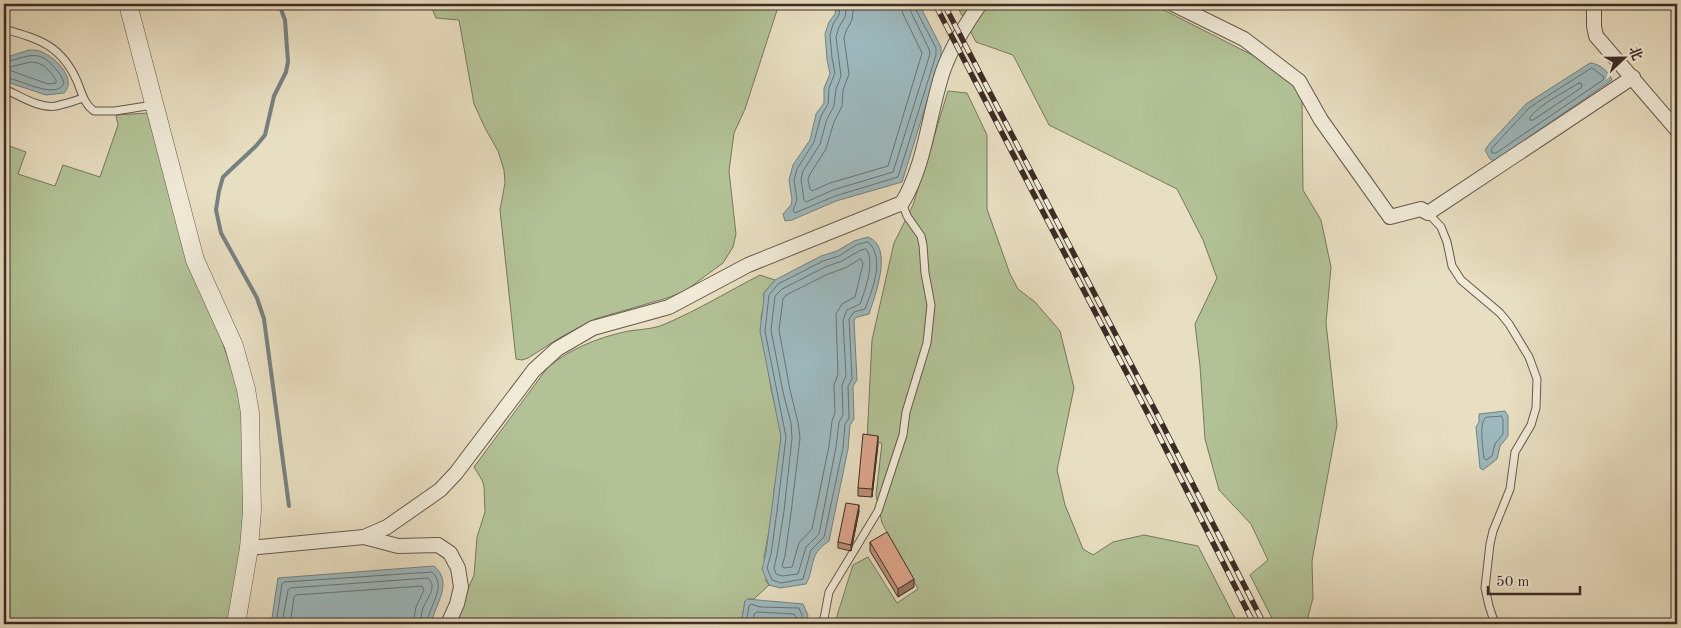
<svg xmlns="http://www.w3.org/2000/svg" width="1681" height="628" viewBox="0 0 1681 628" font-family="'Old Standard TT','Noto Serif SC',serif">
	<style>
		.green { fill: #b2c296; stroke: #77775e }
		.water { fill: #9db9be; stroke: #768181 }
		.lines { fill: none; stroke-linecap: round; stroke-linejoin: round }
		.shore { stroke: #6c7272; stroke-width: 1 }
		.stream { stroke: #768181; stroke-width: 4 }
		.service-casing { stroke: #67584d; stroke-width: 9 }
		.minor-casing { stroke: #67584d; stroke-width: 16 }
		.tertiary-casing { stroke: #67584d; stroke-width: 19 }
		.service { stroke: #f0ead7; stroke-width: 7 }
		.minor { stroke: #f0ead7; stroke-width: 14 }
		.tertiary { stroke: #f0ead7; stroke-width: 18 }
		.rail-casing { stroke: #3c2c26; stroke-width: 5.5 }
		.rail { stroke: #f0ead7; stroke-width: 4; stroke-dasharray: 11; stroke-linecap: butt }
		.wall { fill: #bf8f78; stroke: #3c2c26 }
		.shaded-wall { fill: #9b7462; stroke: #3c2c26 }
		.building { fill: #dea68c; stroke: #3c2c26 }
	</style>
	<rect width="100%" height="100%" fill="#e8dec1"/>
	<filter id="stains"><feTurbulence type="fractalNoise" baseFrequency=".004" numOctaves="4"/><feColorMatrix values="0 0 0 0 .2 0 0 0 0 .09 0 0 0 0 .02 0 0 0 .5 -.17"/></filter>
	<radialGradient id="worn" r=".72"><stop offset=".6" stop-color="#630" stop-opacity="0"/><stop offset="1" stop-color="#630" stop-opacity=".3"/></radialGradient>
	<g class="green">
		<path d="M430,4H779L745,109L734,133L729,171L736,234L733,247L723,263L685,291L667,298L595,319L561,337L528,358L522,360L516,359L500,210L505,183L504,170L498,151L485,128L474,104L459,20L436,18Z"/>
		<path d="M956,4H1152L1268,63L1296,87L1302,100L1303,190L1321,220L1331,267L1326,323L1337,425L1312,561L1313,598L1306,624H1275L1250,575L1268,560L1251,524L1219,490L1205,439L1200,366L1195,324L1217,278L1203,240L1177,189L1049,125L1013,55L976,42Z"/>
		<path d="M948,91L967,93L987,135V209L1010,274L1018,289L1035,302L1060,331L1074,388L1057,470L1065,505L1083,549L1093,555L1113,542L1144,535L1198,546L1238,624H843L836,619L853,565L868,557L897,603L918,589L882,523L876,495L882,443L867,441L872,340L894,243L913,205Z"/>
		<path d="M148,113L238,390L242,414L244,511L242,541L228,624H4V144L26,152L18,174L55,186L63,165L100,177L118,125L116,115Z"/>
		<path d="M760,275L775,280L764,293V305L761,317L771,389L780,425L781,437L780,456L774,490L773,510L764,557L766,581L769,585L754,599H749L745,601L741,624H453L474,575L477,537L485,512L484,486L482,480L474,467L548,367C570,349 597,338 624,332C637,329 652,330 665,324C698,310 729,291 760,275Z"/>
	</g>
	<g class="water">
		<path d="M836,4H919L941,47V56L902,182L836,201L792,220L785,221L783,214L791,205L792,200L789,180L793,165L810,140L816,114L824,103V88L830,74L827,59L825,34L829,22L835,14Z"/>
		<path d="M29,50C34,50 39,50 44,53C57,59 77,80 64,93L46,95L4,81V58Z"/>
		<path d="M1590,63C1599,63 1610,73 1612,80L1494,161L1490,159L1485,150L1490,143L1526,104Z"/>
		<path d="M868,237C894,247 875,295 869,314L857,317L854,320L857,380L853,386L854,419L850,425L848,449L829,541C807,556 816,566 806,584L780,588L769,585L762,569L766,553L781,437L760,331C761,318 764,306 764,293L775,280L821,256L837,251L854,241Z"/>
		<path d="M1505,411L1508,416V436L1500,446L1497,459L1483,470L1480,468L1476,427L1479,422V414Z"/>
		<path d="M434,566C454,583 435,604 431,624H271L278,578Z"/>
		<path d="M747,599L803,604L808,615L807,624H741L745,601Z"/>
	</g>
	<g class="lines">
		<g class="shore">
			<path d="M840,4L839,15L833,24L830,35L832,58L835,73L829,88L828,104L821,116L814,142L797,169L794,180L797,200L793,210L795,213L835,196L898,177L936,55V48L915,8V4"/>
			<path d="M847,4L845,17L839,27L836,37L841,76L836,89L834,106L827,119L820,144L803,171L801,179L804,200L806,202L833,190L893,172L930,54L929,49L910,10L909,4"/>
			<path d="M854,4L852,20L846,31L844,38L849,74L843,90L842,106L834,122L826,149L810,174L808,180L810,189L812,191L830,183L888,166L922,53L903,14L901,4"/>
			<path d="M4,62C24,59 37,47 53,66C58,71 62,76 64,83C57,101 17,78 4,77"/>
			<path d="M31,62C43,62 49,70 56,80V83L48,84L9,70L11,67Z"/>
			<path d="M1592,68L1604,77L1603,80L1496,153H1492L1491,150L1494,146L1529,108Z"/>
			<path d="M1579,83L1582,84L1581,88L1533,120H1530V117C1542,103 1563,93 1579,83Z"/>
			<path d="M868,242C886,258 872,290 865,309L854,312L849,319L852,379L848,386L849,418L845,424L843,448L824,537L811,550L803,579L781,583L772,580L767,568L771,554L777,511L786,437L765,331L769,295L778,284L823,261L839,256L856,245Z"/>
			<path d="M866,249C876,260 865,291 860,304L847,310L843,320L846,376L842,385L843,415L839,422L836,447L819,534L806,547L798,574L782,576L776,574L774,568L777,555L784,511L792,438L791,423L783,392L771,330L775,296L782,289L825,267L842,261L859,251Z"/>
			<path d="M861,259L863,264L855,297L842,304L836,314L838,374L834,385L835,413L832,421L829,446L812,529L799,543L792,567L784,568L782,566L785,556L791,513L800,438L798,422L790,390L779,330L783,299L786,295L828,274L845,268Z"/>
			<path d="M1501,416L1503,419V434L1495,444L1492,456L1486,460L1484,458C1483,450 1479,424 1485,418C1487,416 1498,417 1501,416Z"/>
			<path d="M276,624L282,584L284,582L432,572C448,587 428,606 427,624"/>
			<path d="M282,624L288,590L290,588L428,578C438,587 427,598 423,608C421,613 421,619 420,624"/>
			<path d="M290,624L294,597L296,595L422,586L424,590L416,607L413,624"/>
			<path d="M746,624L749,606L751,604L760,607L799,608L802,615V624"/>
			<path d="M753,624L754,614L757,612L794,614L796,617V624"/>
		</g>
		<path class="stream" d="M279,4L285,20L288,62L286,72L274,96L265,135L256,146L223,177L219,191L216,210L221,233L257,298L264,319L289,506"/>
		<defs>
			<g id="service">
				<path d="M4,29C39,39 61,45 77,81C82,93 84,104 94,111H115L153,105"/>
				<path d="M4,89C19,95 39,109 56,106C65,104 75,101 83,98"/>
				<path d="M1428,213L1441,227L1447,242L1452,266L1461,280L1500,313L1509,324L1529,357L1537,379L1536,408L1531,425L1515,452L1510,489L1493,531L1490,544L1485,588L1489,606L1495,624"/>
				<path d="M823,624L829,592L878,511L903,435L906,412L927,343L931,305L925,273L923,245L921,236L907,216L902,203"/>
			</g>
			<g id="minor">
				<path d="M1173,4L1244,39L1299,81L1321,120L1390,217L1421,209L1428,213L1633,77"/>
				<path d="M1594,4V26L1596,36L1677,130"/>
				<path d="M364,537L398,546L438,545L450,553L458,568L461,587L457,604L448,624"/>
				<path d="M249,548L364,537L387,527L440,490L456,473L534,370L557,349L593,328L669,307L748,265L902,203C925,166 929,113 943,71C951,48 966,24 980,4"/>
			</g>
			<path id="tertiary" d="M128,4L195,260L234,346L246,389L250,413L252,511L249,548L236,624"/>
		</defs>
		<use href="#service" class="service-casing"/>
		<use href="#minor" class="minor-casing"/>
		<use href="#tertiary" class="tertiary-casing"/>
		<use href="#service" class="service"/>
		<use href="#minor" class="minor"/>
		<use href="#tertiary" class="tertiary"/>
		<defs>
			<g id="rail">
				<path d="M935,4L1150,418L1254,624"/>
				<path d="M944,4L1157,414L1264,624"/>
			</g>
		</defs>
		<use href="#rail" class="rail-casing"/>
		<use href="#rail" class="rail"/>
	</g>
	<g class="wall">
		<path d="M878,444L872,497L858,496V488Z"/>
		<path d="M859,511L851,551L838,548V542Z"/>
		<path d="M870,542L914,587L898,597L870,551Z"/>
	</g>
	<g class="shaded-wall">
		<path d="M878,436V444L872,497V489Z"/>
		<path d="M859,505V511L851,551V545Z"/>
		<path d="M914,579V587L898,597V589Z"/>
	</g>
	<g class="building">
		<path d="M863,434L878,436L872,489L858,488Z"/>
		<path d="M846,503L859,505L851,545L838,542Z"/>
		<path d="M887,532L914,579L898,589L870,542Z"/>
	</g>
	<rect width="1681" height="628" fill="none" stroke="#e8dec1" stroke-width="20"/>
	<rect x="5" y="5" width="1671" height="618" fill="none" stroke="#3c2c26" stroke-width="2.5"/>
	<rect x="10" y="10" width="1661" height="608" fill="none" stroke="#3c2c26"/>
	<g transform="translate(1624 58) rotate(68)" stroke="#f0ead7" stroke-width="4" paint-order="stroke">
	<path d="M0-4L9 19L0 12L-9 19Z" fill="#3c2c26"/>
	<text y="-8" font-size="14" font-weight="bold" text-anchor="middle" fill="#3c2c26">北</text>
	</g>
	<path d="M1488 586v8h92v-8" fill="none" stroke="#3c2c26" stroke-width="2.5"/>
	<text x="1496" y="586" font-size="15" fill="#3c2c26" stroke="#f0ead7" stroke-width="4" paint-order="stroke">50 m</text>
	<rect width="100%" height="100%" filter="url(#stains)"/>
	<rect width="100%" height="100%" fill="url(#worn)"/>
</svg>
